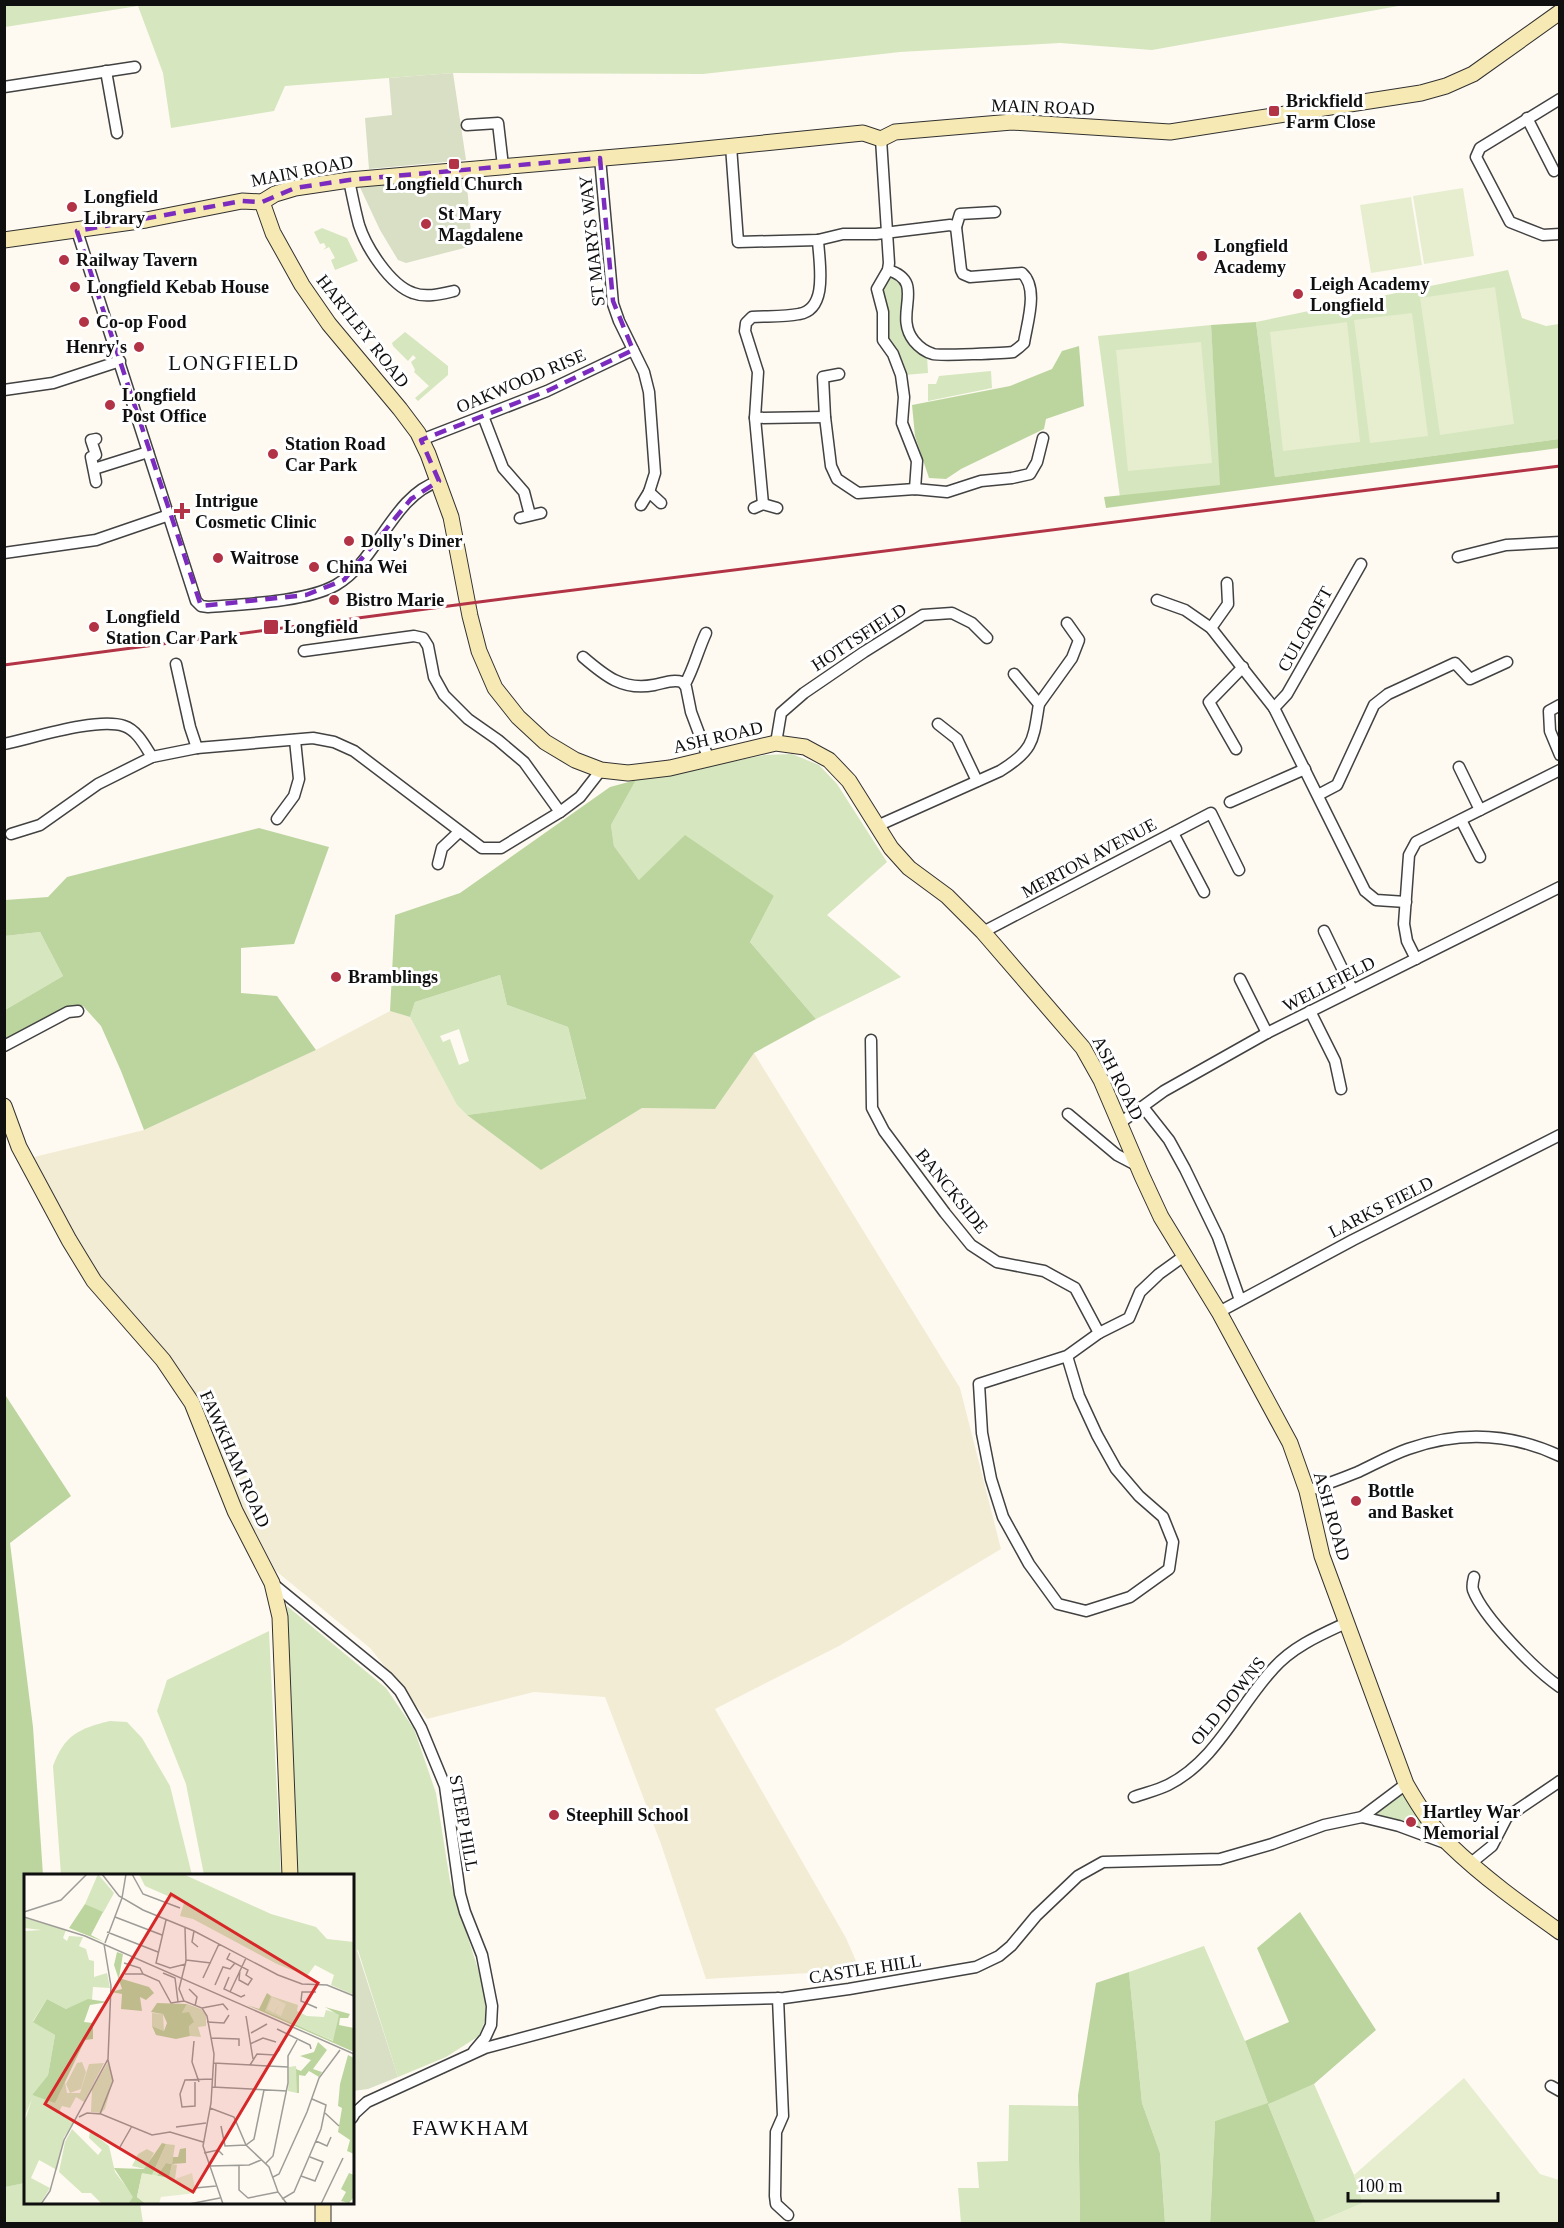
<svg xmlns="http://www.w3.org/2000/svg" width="1564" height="2228" viewBox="0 0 1564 2228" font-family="'Times New Roman',serif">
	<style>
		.farmland { fill: #f2ecd4 }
		.green { fill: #d6e6be; fill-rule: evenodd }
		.forest { fill: #bcd59f }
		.cemetery { fill: #d8dfc4 }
		.pitch { fill: #e6eecf }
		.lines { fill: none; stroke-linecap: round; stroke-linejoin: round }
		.street-casing { stroke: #424242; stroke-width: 13 }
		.secondary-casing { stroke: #313131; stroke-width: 17 }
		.street { stroke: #fff; stroke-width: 10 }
		.secondary { stroke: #f7e9b3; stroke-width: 15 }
		.rail { stroke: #b23345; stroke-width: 3 }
		.marked { fill: none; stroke: #7b2cbf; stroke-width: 4.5; stroke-dasharray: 12 8; stroke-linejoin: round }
		.poi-dot { fill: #b23345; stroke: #fff; stroke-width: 2 }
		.labels { text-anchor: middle; stroke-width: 6; stroke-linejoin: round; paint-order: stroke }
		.poi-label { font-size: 18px; font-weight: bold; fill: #0f0f0f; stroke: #fff; text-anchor: start }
		.street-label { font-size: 18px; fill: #0f0f0f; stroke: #fff }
		.quarter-label { font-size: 21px; letter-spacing: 1.5px; fill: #0f0f0f; stroke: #fff }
		.inset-road { fill: none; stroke: #9e9c97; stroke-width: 1.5 }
		.view { fill: #d62828; fill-opacity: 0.15; stroke: #d62828; stroke-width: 3 }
		.inset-edge { fill: none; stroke: #0f0f0f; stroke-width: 3 }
	</style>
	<rect width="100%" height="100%" fill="#fefaf2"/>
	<path class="farmland" d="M390,1011L410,1017L457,1105L467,1115L541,1170L642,1108L715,1109L754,1053L960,1388L1001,1549L839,1646L715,1709L846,1938L860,1970L706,1979L661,1844L605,1697L534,1692L427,1719L370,1648L276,1571L246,1516L190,1383L97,1272L30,1158L144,1130L316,1050Z"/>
	<g class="green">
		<path d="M5,4L1404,5L1152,50L1060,43L900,52L703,74L453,73L285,86L274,111L171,128L163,73L138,6L5,27Z"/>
		<path d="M322,228L347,238L358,261L335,270L331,260L335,258L329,247L323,250L326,247L324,243L320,244L314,232Z"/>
		<path d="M1508,270L1522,318L1546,326L1559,324V439L1275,477L1256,322Z"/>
		<path d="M892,276L904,283L902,316L927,355L928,373L904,375L887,340L881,291Z"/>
		<path d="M1211,325L1221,486L1120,497L1098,336Z"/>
		<path d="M405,332L448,366V375L418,401L415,398L429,386L414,372L415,370L411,362L416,358L413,355L408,361L393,346L392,343Z"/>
		<path d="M991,371L992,388L928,401V384H936L939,376Z"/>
		<path d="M792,754L819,765L837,784L887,862L827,915L901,977L816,1019L750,942L774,896L639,880L614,846L611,825L636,780L765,755Z"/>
		<path d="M40,932L63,976L5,1010V936Z"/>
		<path d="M500,975L507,1005L568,1027L586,1100L467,1115L457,1105L410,1017L415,1002ZM459,1029L469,1061L459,1065L450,1039L443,1042L440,1036Z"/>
		<path d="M287,1606L386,1688L414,1729L436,1793L450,1881L484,1988L486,2018L479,2036L446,2057L398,2077L358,1950L353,1951L352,1876L295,1875Z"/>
		<path d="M269,1631L281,1875H204L186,1784L157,1711L167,1680Z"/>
		<path d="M110,1721L127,1722L142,1738L170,1786L192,1875H61L53,1766C64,1735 80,1728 110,1721Z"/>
		<path d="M1400,1794L1403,1795L1430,1834L1376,1816L1377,1812Z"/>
		<path d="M1204,1946L1245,2041L1268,2103L1314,2084L1354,2175L1363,2203L1316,2223L1268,2104L1215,2121L1210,2223H1165L1160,2153L1142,2103L1129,1972Z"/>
		<path d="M1009,2105L1078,2106L1080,2223H961L958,2188H979L977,2162L1008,2161Z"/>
		<path d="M25,2183L26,2202L140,2203L143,2223H5L4,2187Z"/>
	</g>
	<g class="forest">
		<path d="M1256,322L1275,477L1559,439V448L1106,508L1104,497L1220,485L1211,325Z"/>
		<path d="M1079,346L1084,406L1046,419L1044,429L961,469L946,479L929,478L915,436L912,405L1010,386L1052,369L1062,351Z"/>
		<path d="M636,780L611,825L614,846L639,880L685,835L774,896L750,942L816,1019L754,1053L715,1109L642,1108L541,1170L467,1115L586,1099L568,1027L507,1005L500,975L415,1002L410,1017L390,1011L395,915L460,893L610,787Z"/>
		<path d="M259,828L329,847L294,944L241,948V993L277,996L316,1050L144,1130L121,1071L101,1026L83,1006L67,1008L5,1040V1010L63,976L40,932L5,936V900L48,897L67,877Z"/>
		<path d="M4,1393L71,1496L10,1543L33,1727L43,1875L26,1876L25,2183L5,2187Z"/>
		<path d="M1300,1912L1376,2030L1314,2084L1268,2104L1316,2223L1210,2224L1215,2121L1268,2103L1245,2041L1289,2022L1257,1948Z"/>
		<path d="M1129,1972L1142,2103L1160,2153L1165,2223H1080L1078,2095L1096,1983Z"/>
	</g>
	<g class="cemetery">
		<path d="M453,73L466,160L369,169L365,118L392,115L389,78Z"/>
		<path d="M466,173L472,246L406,263L398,260L380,230L358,183Z"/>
		<path d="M357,1950L398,2077L368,2089L353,2091L352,1951Z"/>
	</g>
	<g class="pitch">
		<path d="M1463,188L1474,256L1424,264L1413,196Z"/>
		<path d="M1411,197L1422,265L1371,273L1360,205Z"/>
		<path d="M1495,287L1514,424L1440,435L1420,298Z"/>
		<path d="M1412,313L1428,436L1370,443L1354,320Z"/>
		<path d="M1347,322L1360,442L1283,451L1270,332Z"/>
		<path d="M1201,342L1212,463L1128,471L1116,350Z"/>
		<path d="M1464,2078L1540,2174L1559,2180V2223H1315L1363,2203L1354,2175Z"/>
	</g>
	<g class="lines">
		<defs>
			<g id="street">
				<path d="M106,71L117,133"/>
				<path d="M4,87L135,67"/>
				<path d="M1560,99L1480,148L1476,157L1510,222L1543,235L1560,234"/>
				<path d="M1527,118L1554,171"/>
				<path d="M467,125L498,123L503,166"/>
				<path d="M881,139L889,263L888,270L877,289L883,312V340L893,354L901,375L904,397L902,423L917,461L915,489"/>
				<path d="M731,146L738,242L818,240L843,234H876L950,225L956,227L961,270L963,274L970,277L1022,273C1039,288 1027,323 1024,343C1021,346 1016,350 1013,352C1007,353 938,356 933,354C926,352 919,347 914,341C892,314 928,282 888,270"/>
				<path d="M600,158L613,304L619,321L644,372L649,392L655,473L649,492L641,505"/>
				<path d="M349,180C352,195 355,210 359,225C366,247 390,285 413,293C426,298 441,294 454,291"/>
				<path d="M956,227L960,214L995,212"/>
				<path d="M77,231L196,601L201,606L208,607C244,604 306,602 336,585C377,562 392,496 439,481"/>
				<path d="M839,374L823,377L825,417L831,466L837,479L858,493L915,489L947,492L981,481L1012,478L1030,474L1037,462L1043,438"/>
				<path d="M4,390L53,383L120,361"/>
				<path d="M483,416L503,468L524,492L530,515"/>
				<path d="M755,418L825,417"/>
				<path d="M421,440L547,391L633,350"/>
				<path d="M94,469L148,452"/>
				<path d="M96,482L91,457L96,455L91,440L96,439"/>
				<path d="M649,492L661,503"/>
				<path d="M763,504L755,418L758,372L745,331L746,323L752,317C767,316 784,317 799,314C829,309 819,262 818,240"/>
				<path d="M754,508L763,504L777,508"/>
				<path d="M520,518L541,513"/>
				<path d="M4,553L96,540L169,515"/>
				<path d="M1458,557L1506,545L1560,542"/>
				<path d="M1157,600L1185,610L1211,628L1274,708L1365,891L1376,900L1406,902"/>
				<path d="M1211,628L1228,604L1227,583"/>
				<path d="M304,651L414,636L423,638L428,646L434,677L444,695L468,719L498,740L524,762L560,812"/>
				<path d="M583,657C605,676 623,691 654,685C664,683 673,679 682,682L686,687L691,712L709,760"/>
				<path d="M176,664L190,727L197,748"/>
				<path d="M685,684C694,668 698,650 706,633"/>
				<path d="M1039,704L1072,658L1079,640L1067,623"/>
				<path d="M1560,705L1549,711L1550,731L1560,755"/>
				<path d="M1274,708L1287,694L1361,564"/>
				<path d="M938,724L957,739L977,781"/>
				<path d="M776,743L781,713L804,693L864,652L923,615L952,613L972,623L987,638"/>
				<path d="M4,744C33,738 97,717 124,726C137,730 145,746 152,757"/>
				<path d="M1236,749L1209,702L1243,667"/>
				<path d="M1459,767L1480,810"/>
				<path d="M1318,795L1337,785L1374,705L1388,694L1455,663L1470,679L1507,662"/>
				<path d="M1230,802L1305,769"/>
				<path d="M277,819L294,796L299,779L295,740"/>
				<path d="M1461,820L1480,857"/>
				<path d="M877,826L1000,771C1034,750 1033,741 1039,704L1014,674"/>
				<path d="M1173,833L1204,892"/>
				<path d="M11,834L40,825L98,784L152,757L197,748L313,738L334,742L354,751L482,848H501L560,812L580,797L601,770"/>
				<path d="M438,864L442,848L459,832"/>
				<path d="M1324,931L1352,989"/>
				<path d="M983,932L1211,813L1239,870"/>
				<path d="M1416,959L1407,941L1404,924L1409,855L1416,842L1560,770"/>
				<path d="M1240,979L1267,1033"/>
				<path d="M1310,1011L1335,1061L1341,1089"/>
				<path d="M871,1040L872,1108L884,1131L945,1213L971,1245L997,1262L1044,1271L1075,1288L1099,1333"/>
				<path d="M4,1046L68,1012L78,1011"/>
				<path d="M1143,1107L1169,1140L1185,1169L1218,1237L1240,1300"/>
				<path d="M1068,1114L1117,1155L1138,1166"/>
				<path d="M1120,1123L1164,1091L1267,1033L1560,887"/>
				<path d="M1219,1312L1353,1240L1560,1135"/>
				<path d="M1067,1356L1079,1396L1097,1435L1116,1469L1139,1496L1163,1517L1173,1542L1169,1569L1130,1597L1086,1611L1058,1604L1029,1564L1003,1517L991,1479L982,1433L979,1384L1067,1356L1099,1333L1129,1318L1140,1292L1159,1274L1184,1256"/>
				<path d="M1307,1491C1324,1485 1341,1479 1358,1472C1375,1464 1391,1455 1408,1449C1459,1431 1511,1433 1560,1456"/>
				<path d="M1474,1577C1473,1581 1472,1587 1473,1590C1483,1617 1536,1671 1560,1687"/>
				<path d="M272,1583L387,1677L400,1691L421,1728L445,1786L460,1894L465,1912L482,1955L492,2006L491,2025L485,2038L474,2051"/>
				<path d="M1134,1797C1145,1793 1158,1790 1168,1785C1216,1761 1238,1707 1273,1669C1292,1647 1320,1635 1346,1623"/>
				<path d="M1362,1817L1399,1826L1445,1843"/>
				<path d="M1471,1863L1492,1846L1507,1817L1560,1781"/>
				<path d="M778,1998L783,2116L776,2132L775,2196L776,2204L788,2215"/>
				<path d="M1551,2086L1560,2091"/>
				<path d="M352,2118L355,2113L367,2102L485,2048L661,2001L784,1998L849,1989L976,1967L999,1956L1011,1946L1036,1916L1078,1876L1103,1862L1220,1859L1272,1844L1324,1825L1362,1817L1406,1784"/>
			</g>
			<g id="secondary">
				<path d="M262,202L273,233L302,285L329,324L400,409L418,433L428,454L451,517L470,616L479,651L495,688L518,717L545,742L575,760L601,770L628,773L670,768L776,743L805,747L829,760L849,781L891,848L909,868L947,896L983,932L1083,1048L1101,1080L1142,1176L1161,1217L1219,1312L1290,1443L1307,1491L1322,1556L1406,1784C1418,1805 1432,1828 1450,1845C1483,1877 1522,1905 1560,1932"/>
				<path d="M4,240L146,220L242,201L262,202L275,194L295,188L349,180L674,152L863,133L881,139L895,132L1012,122L1170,132L1421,93L1446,86L1473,74L1560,12"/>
				<path d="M4,1106L19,1147L69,1240L94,1281L163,1360L192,1403L235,1511L272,1583L280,1617L290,1876"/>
				<path d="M323,2224V2202"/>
			</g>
		</defs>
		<use href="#street" class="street-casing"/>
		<use href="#secondary" class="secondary-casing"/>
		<use href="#street" class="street"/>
		<use href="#secondary" class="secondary"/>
		<path class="rail" d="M4,665L479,602L1560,466"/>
	</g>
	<path class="marked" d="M600,158L613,301L633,350L547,391L421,440L439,481L411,499L344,580L306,595L201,606L77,231L242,201L262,202L295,188L349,180Z"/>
	<g class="poi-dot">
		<rect x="1268" y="105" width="12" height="12" rx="3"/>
		<rect x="448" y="158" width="12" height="12" rx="3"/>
		<circle cx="72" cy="207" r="6"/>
		<circle cx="426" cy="224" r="6"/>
		<circle cx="1202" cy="256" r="6"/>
		<circle cx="64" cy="260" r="6"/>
		<circle cx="75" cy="287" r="6"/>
		<circle cx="1298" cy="294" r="6"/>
		<circle cx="84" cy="322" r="6"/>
		<circle cx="139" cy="347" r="6"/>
		<circle cx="110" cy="405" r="6"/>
		<circle cx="273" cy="454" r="6"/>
		<path d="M179 502h6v6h6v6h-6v6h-6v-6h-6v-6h6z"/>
		<circle cx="349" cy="541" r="6"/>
		<circle cx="218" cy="558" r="6"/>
		<circle cx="314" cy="567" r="6"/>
		<circle cx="334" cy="600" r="6"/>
		<circle cx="94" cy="627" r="6"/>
		<rect x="263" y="619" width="16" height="16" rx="3"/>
		<circle cx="336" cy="977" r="6"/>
		<circle cx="1356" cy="1501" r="6"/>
		<circle cx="554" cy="1815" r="6"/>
		<circle cx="1411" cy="1822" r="6"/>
	</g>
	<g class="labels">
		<g class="poi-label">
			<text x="1286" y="107">Brickfield<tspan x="1286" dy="21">Farm Close</tspan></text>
			<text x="454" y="190" text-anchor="middle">Longfield Church</text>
			<text x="84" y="203">Longfield<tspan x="84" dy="21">Library</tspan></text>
			<text x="438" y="220">St Mary<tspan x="438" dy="21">Magdalene</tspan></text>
			<text x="1214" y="252">Longfield<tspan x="1214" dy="21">Academy</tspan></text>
			<text x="76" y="266">Railway Tavern</text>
			<text x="1310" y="290">Leigh Academy<tspan x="1310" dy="21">Longfield</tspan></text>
			<text x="87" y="293">Longfield Kebab House</text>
			<text x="96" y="328">Co-op Food</text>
			<text x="127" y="353" text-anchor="end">Henry's</text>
			<text x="122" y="401">Longfield<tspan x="122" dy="21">Post Office</tspan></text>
			<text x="285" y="450">Station Road<tspan x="285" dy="21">Car Park</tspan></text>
			<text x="195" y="507">Intrigue<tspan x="195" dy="21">Cosmetic Clinic</tspan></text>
			<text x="361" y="547">Dolly's Diner</text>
			<text x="230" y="564">Waitrose</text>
			<text x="326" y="573">China Wei</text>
			<text x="346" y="606">Bistro Marie</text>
			<text x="106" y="623">Longfield<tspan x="106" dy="21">Station Car Park</tspan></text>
			<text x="284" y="633">Longfield</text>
			<text x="348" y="983">Bramblings</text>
			<text x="1368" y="1497">Bottle<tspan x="1368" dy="21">and Basket</tspan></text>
			<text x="1423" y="1818">Hartley War<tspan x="1423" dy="21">Memorial</tspan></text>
			<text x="566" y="1821">Steephill School</text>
		</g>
		<g class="street-label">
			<text transform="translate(1043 107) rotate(2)" y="6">MAIN ROAD</text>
			<text transform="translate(302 171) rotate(-11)" y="6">MAIN ROAD</text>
			<text transform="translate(592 241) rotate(-96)" y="6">ST MARYS WAY</text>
			<text transform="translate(363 331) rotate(52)" y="6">HARTLEY ROAD</text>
			<text transform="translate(521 381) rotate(-23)" y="6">OAKWOOD RISE</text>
			<text transform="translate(1305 629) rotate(-61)" y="6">CULCROFT</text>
			<text transform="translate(859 637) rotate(-33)" y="6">HOTTSFIELD</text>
			<text transform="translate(718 737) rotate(-13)" y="6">ASH ROAD</text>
			<text transform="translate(1089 858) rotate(-28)" y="6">MERTON AVENUE</text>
			<text transform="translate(1329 984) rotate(-27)" y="6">WELLFIELD</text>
			<text transform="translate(1118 1078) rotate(63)" y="6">ASH ROAD</text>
			<text transform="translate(952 1191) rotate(51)" y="6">BANCKSIDE</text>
			<text transform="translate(1381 1207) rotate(-27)" y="6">LARKS FIELD</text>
			<text transform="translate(235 1459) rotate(66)" y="6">FAWKHAM ROAD</text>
			<text transform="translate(1332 1516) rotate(74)" y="6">ASH ROAD</text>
			<text transform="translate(1228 1701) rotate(-51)" y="6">OLD DOWNS</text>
			<text transform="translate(464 1823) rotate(80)" y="6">STEEP HILL</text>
			<text transform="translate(865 1969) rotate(-9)" y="6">CASTLE HILL</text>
		</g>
		<g class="quarter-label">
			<text x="234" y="370">LONGFIELD</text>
			<text x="471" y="2135">FAWKHAM</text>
		</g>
	</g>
	<g transform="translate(24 1874)">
		<rect width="330" height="330" fill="#fefaf2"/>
		<path d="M74,0L90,19L79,39L61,30ZM115,0H159L247,40L292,53L303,65L330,68V121L307,111L310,101L291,91L283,102L253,90L169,45L156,42L160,29L121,12ZM0,44L42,56L39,64L43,67L45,62L59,63L55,72L62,75L65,86L70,87V103L83,99L86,114L69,113L68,126L42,135L23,125L9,147L31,161L24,201L8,221L31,228L41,208L43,219H56L65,190L80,189L60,228L52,223L46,234L38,232L34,240L52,246L40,263L33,296L15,286L7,304L26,314L16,330H0V249L8,225L0,244V57L18,56L0,54ZM247,122L274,131L273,137L283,142L300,143L302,136L316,140L310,167L240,137ZM163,130L177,135L182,141V152L174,153L177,163L166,162L165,151L169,149L158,139ZM128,139L139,140L140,157L128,152ZM58,188L62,198L57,215L46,219L42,210L53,189ZM84,188L89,206L81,235L77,239L67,238L68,215ZM272,192L275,214L273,219L264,217L265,193ZM48,255L74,281L78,276L65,264L66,257L85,272L91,298L110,323L104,330H78L67,319H58L35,298L41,268ZM142,270L151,271L148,290L153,291L151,305L145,304L148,290L142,289L133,302L128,301ZM123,275L130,279L121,295L108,292L114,280Z" fill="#d6e6be"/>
		<path d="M61,30L79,38L67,61L80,68L45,54ZM93,78L99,80L95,104L125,113L130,119L122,126L116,123L118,137L97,135L98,120L87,118L98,115L90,91ZM243,119L247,122L241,137L309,167L315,141L301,133L326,140L324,144H316L315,151L330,154V178L223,131L235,135ZM23,125L42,135L64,125L84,128L66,131L60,148L69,149V165L61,166L31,229L8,221L24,201L31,161L9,148ZM133,129L163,130L158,139L165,138L170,148L165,152L166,162L152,165L132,161L128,152L140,157L143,149L139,140L127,138ZM294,168L303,176L289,195L298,198L295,203L285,197L281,202L275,201V219H273L272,195L277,197L287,186L276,182L290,178ZM324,181L330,184V280L323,277L326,266L314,258L318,234L314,232L316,210ZM138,269L142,270L128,301L118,300L113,323L122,330H104L109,323L90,294L120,295ZM162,274V289L148,290L145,304L133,302L142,289L148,290L149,283H154L156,275ZM325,299L330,301V323L325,329L317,327L322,318L317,315Z" fill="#bcd59f"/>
		<path d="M248,123L262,130L257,142L251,139L255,130L250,139L243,135ZM118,299L151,305L168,299L172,319L137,323L135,330H122L113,323Z" fill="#e6eecf"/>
		<path class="inset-road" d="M78,0L95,22L119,36L170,57L254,101L278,110L303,111L330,122M108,0L119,20L156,34M98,24L102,0M0,38L37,26L63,0M0,43L61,62L330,180M91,43L138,61M142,46L132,89L146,94L162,90M161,54L162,87L155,115L160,127L178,134L183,142L190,180L187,229L179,272L199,330M170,57L168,68L174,73M83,58L134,78M81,69L98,24M206,79L203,85L224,96L222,101L228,105L224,111L215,106L216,96M162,86L187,89M100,89L116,94L119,100M139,99L151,104L154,128M101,100H119L135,107L147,129L160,127M205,103L200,115L217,123L221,121M179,104L195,70M191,111L199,93L206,95L211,89M165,115L173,123L171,132M206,118L222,84M292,118H278L277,127L293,134M178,134L199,130L204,136M222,142L229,185M183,148L200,149L205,141M253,155L286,171L287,175M227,159L243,150M187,164L215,165V172M170,167L168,188L175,208M226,170L239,164L252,168M189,189L264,193M226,191L233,180L251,181L256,175M171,208V232L158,233L156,220L161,206L188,205M188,213L263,217M191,213L192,189M186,234L210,243L222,271L245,293L254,318L263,330M301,239L315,252M76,240L89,207L84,186M55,243L63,239L77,240L128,261L146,258L179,268M197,252L201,272L222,271L230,265L240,216M152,253L182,249M292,267L303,272L307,263M96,273L108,252M180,279L194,276L199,281M242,289L249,282L264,209V182L273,166M186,292L225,291L237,286M215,292V316L224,324M277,302L291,307L299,288L286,283M249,303L255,300L283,238L295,204L316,176M171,314L192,312M224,324L254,318M258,325L270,318L297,255L302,231L288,225M17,330L26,317L40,266L84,185L87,112L80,70M165,330L196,324M297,330L319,284"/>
		<path class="view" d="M147,20L294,109L169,318L21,230Z"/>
		<rect width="330" height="330" class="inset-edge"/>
	</g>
	<rect width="1564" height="2228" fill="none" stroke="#0f0f0f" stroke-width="12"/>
	<path d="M1348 2192v9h150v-9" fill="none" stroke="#0f0f0f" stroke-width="3"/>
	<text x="1357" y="2192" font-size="18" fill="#0f0f0f" stroke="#ffffff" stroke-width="4.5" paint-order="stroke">100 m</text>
</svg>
